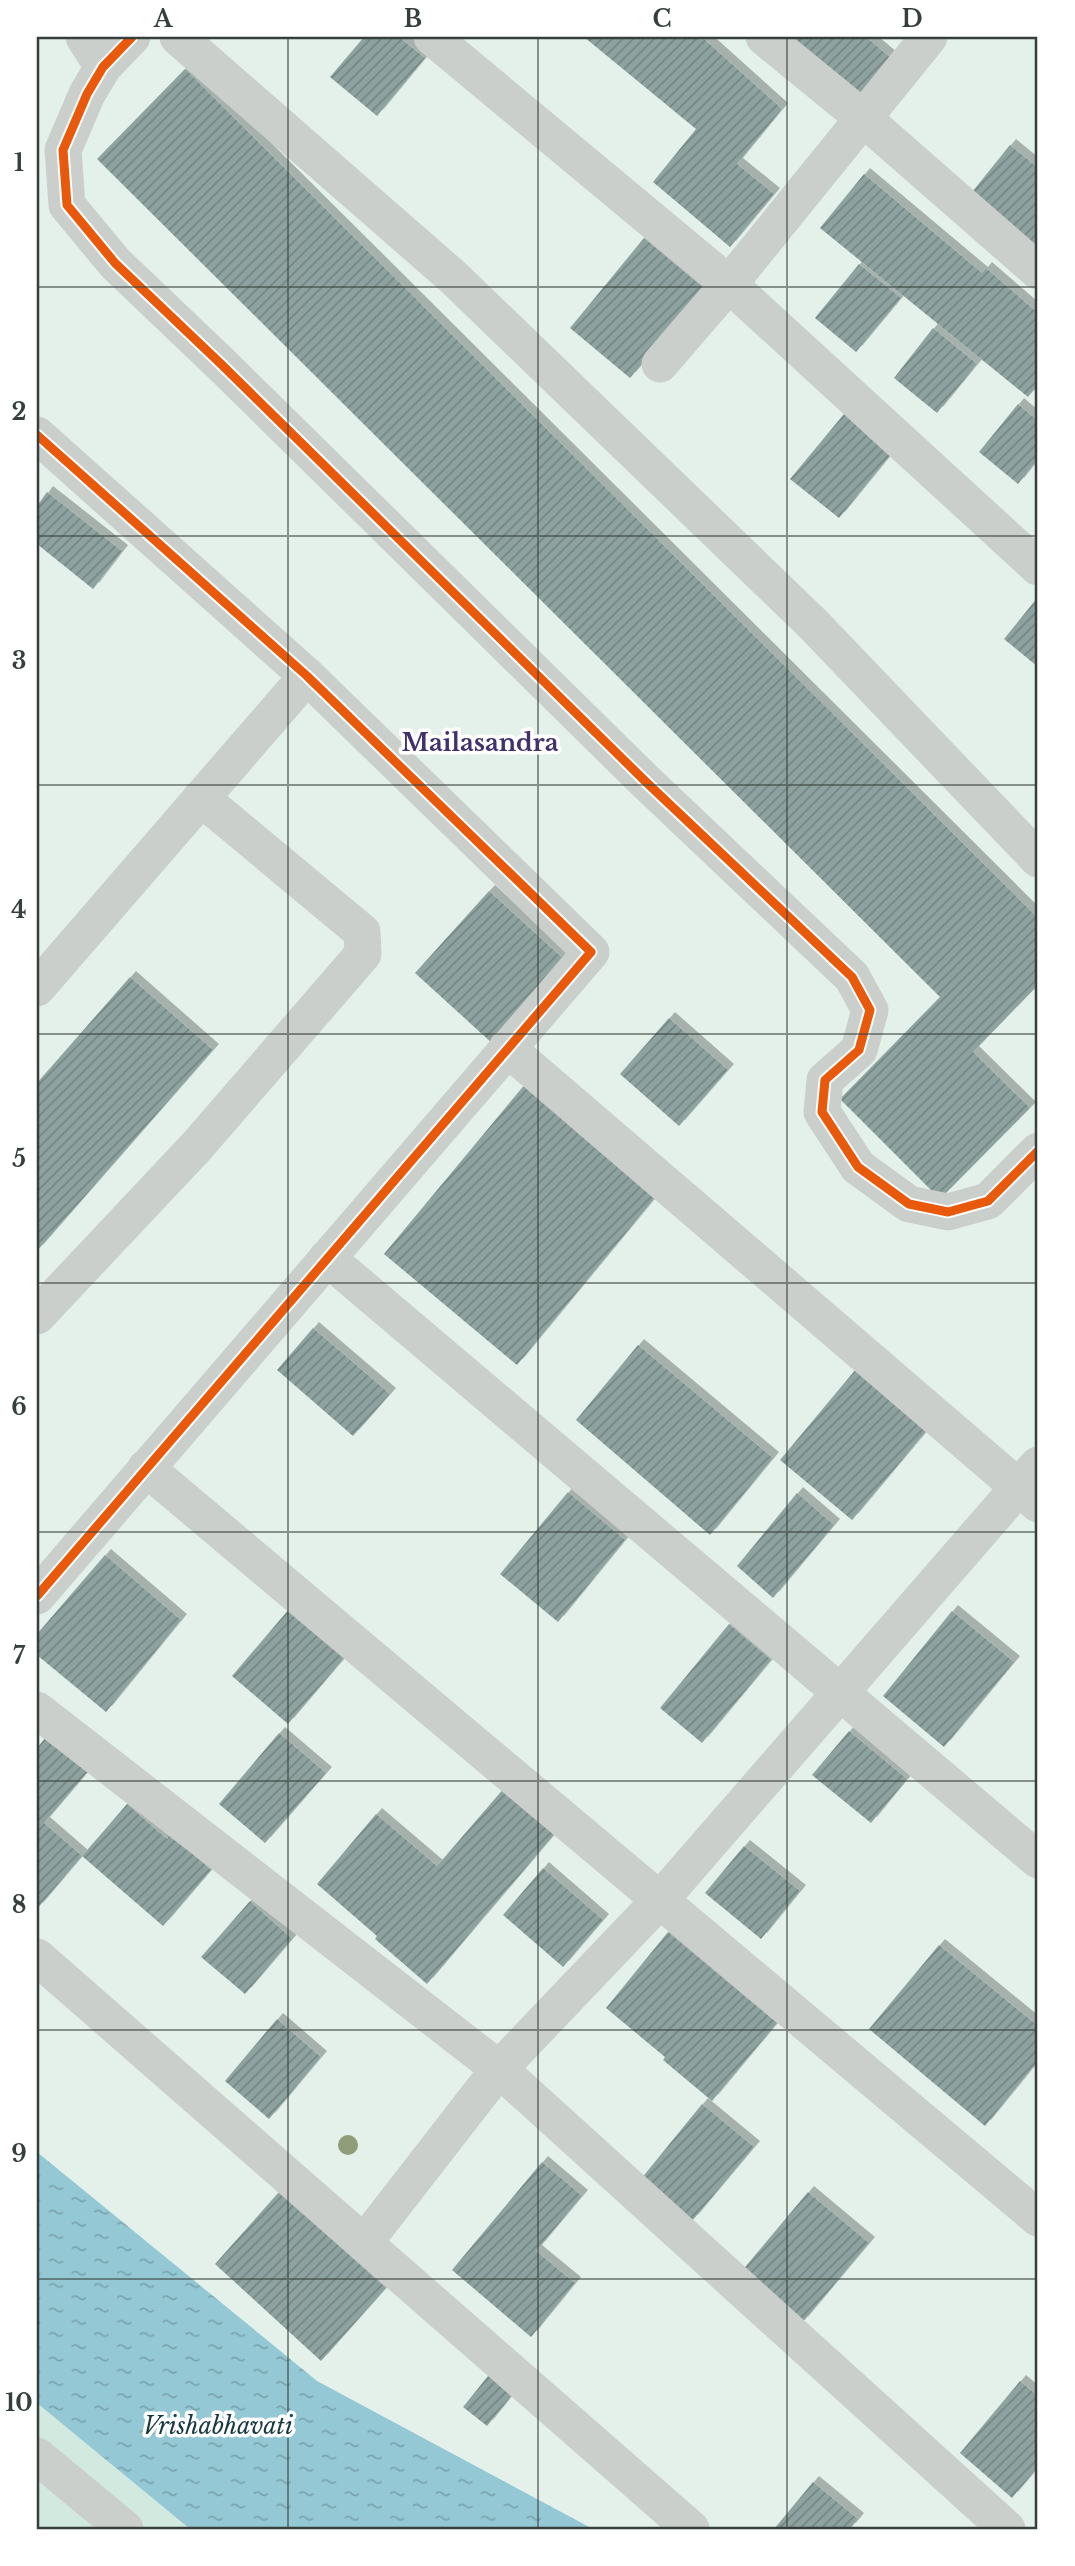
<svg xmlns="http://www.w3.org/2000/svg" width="1075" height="2566" viewBox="0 0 1075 2566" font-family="'Libre Baskerville',serif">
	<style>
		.built { fill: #d2e9e0 }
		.water { fill: url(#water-ripples) }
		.building { fill: url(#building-hatch); filter: url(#shadow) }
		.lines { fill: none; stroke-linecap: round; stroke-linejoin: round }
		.minor { stroke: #cbcfcc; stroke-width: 37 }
		.cycleway-casing { stroke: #fff; stroke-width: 13 }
		.cycleway { stroke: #e8590c; stroke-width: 9 }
		.tree { fill: #919c78 }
		.grid { fill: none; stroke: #363f3b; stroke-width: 2; stroke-opacity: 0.55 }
		.labels { text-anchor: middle; stroke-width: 7; stroke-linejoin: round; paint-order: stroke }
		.water-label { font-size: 23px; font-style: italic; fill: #173842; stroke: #fff }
		.quarter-label { font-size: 24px; font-weight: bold; fill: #42316c; stroke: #fff }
		.neatline { fill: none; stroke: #363f3b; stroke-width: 2.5 }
		.grid-label { font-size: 23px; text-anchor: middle; font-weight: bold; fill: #363f3b }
	</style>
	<defs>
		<pattern id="water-ripples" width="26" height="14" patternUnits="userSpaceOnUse" patternTransform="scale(1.75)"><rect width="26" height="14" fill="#94c8d5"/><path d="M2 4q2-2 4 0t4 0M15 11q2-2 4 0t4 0" fill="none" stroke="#7aa4ae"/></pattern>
		<pattern id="building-hatch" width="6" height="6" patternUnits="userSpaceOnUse" patternTransform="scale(1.75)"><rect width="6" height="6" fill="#8ea3a0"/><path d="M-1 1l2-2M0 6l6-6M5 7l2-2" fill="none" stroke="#758684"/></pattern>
		<filter id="shadow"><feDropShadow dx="6" dy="-6" stdDeviation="0" flood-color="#0004"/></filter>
	</defs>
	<rect width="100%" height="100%" fill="#e4f1eb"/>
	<path class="built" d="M37,2403L190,2529H37Z"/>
	<path class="water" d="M37,2152L317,2381L593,2529H190L37,2403Z"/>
	<g class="building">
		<path d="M364,37H399L425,58L377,116L330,77Z"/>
		<path d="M584,37H697L701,40L703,38L782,109L737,164L774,194L730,247L653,182L696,129Z"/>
		<path d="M776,37H866L892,59L856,103Z"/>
		<path d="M185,69L1038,918V985L973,1052L1030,1108L940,1199L840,1099L940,997L97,159Z"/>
		<path d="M1010,145L1038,168V251L968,197Z"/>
		<path d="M864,174L982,273L986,268L1038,313V385L1028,397L820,228Z"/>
		<path d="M644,238L705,289L630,378L570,328Z"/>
		<path d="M859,264L901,298L856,352L815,318Z"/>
		<path d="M933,328L977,364L937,413L894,378Z"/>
		<path d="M1018,404L1038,421V459L1018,484L979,452Z"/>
		<path d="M844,414L892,453L839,518L790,479Z"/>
		<path d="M47,492L122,551L93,589L37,544V506Z"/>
		<path d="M1038,597V667L1004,639Z"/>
		<path d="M489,891L567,962L493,1044L415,973Z"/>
		<path d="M130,977L213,1050L37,1251V1083Z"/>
		<path d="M669,1018L728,1070L679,1126L620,1074Z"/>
		<path d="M526,1083L658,1194L517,1365L384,1254Z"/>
		<path d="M313,1328L390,1394L353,1436L277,1370Z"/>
		<path d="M638,1345L773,1458L710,1535L576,1420Z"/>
		<path d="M856,1369L928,1429L852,1520L780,1460Z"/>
		<path d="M568,1492L625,1540L558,1622L500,1574Z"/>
		<path d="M797,1493L834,1525L773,1598L737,1566Z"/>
		<path d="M105,1555L181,1620L106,1712L37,1655V1634Z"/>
		<path d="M295,1602L351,1650L288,1724L232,1676Z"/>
		<path d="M952,1611L1014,1662L944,1747L883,1696Z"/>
		<path d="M729,1624L771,1660L702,1743L660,1708Z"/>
		<path d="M849,1731L907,1779L871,1823L812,1775Z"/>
		<path d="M49,1733L90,1769L44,1823L82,1856L37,1909V1748Z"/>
		<path d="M279,1733L326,1773L265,1843L219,1804Z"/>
		<path d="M505,1787L557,1831L427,1984L375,1939L377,1936L317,1884L376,1814L437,1866Z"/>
		<path d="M127,1804L167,1839L170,1834L211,1870L163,1926L82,1856Z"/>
		<path d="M744,1846L800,1891L761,1939L705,1893Z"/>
		<path d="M543,1868L603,1920L563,1967L503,1915Z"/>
		<path d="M250,1901L292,1939L245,1994L201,1957Z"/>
		<path d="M668,1932L777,2023L712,2101L663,2060L665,2057L606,2008Z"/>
		<path d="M939,1945L1038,2026V2061L985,2126L869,2029Z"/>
		<path d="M277,2019L321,2057L269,2119L225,2081Z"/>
		<path d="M702,2104L754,2147L692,2221L641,2179Z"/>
		<path d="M542,2162L582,2196L536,2251L575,2283L531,2337L452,2270Z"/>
		<path d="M279,2192L386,2288L321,2361L215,2264Z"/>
		<path d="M808,2192L869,2243L802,2323L741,2272Z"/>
		<path d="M492,2371L516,2390L487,2426L463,2407Z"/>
		<path d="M1020,2381L1038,2396V2467L1012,2498L960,2453Z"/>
		<path d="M813,2482L858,2519L850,2529H774Z"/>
	</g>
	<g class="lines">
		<g class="minor">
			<path d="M84,37L103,67"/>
			<path d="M132,37L103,67L87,94L63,150L67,205L115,263L221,364L645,781L852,977L870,1010L859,1050L825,1080L822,1112L858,1167L909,1204L948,1212L988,1201L1038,1151"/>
			<path d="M178,37L453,277L813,624L1038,859"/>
			<path d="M432,37L729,284L1038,567"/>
			<path d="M764,37L863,118L1038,271"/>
			<path d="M660,364L729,284L929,37"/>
			<path d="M37,435L307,676L591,952L37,1596"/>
			<path d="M37,988L307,676"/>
			<path d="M507,1048L1038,1504"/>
			<path d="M327,1258L1038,1860"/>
			<path d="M37,1316L197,1146L363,954L362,932L201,798"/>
			<path d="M146,1468L1038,2218"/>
			<path d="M37,1710L499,2069L1007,2529"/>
			<path d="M37,1957L691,2529"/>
			<path d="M364,2243L499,2069L660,1900L1038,1465"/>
			<path d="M37,2456L125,2529"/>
		</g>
		<defs>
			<g id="cycleway">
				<path d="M132,37L103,67L87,94L63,150L67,205L115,263L221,364L645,781L852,977L870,1010L859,1050L825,1080L822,1112L858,1167L909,1204L948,1212L988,1201L1038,1151"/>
				<path d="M37,435L307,676L591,952L37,1596"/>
			</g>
		</defs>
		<use href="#cycleway" class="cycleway-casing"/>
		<use href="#cycleway" class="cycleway"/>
	</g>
	<circle class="tree" cx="348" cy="2145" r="10"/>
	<path class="grid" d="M288,37V2529M538,37V2529M787,37V2529M37,287H1038M37,536H1038M37,785H1038M37,1034H1038M37,1283H1038M37,1532H1038M37,1781H1038M37,2030H1038M37,2279H1038"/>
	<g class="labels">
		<g class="water-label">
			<text x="218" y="2434">Vrishabhavati</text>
		</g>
		<g class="quarter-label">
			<text x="480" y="751">Mailasandra</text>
		</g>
	</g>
	<rect width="1075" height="2566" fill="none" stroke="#ffffff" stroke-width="77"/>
	<rect x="38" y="38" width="998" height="2490" class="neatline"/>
	<g class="grid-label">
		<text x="163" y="27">A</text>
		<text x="413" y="27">B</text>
		<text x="662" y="27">C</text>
		<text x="912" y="27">D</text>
		<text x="19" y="171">1</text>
		<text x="19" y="420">2</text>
		<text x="19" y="669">3</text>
		<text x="19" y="918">4</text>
		<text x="19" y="1167">5</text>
		<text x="19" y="1415">6</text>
		<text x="19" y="1664">7</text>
		<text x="19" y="1913">8</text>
		<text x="19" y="2162">9</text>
		<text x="19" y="2411">10</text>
	</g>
</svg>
